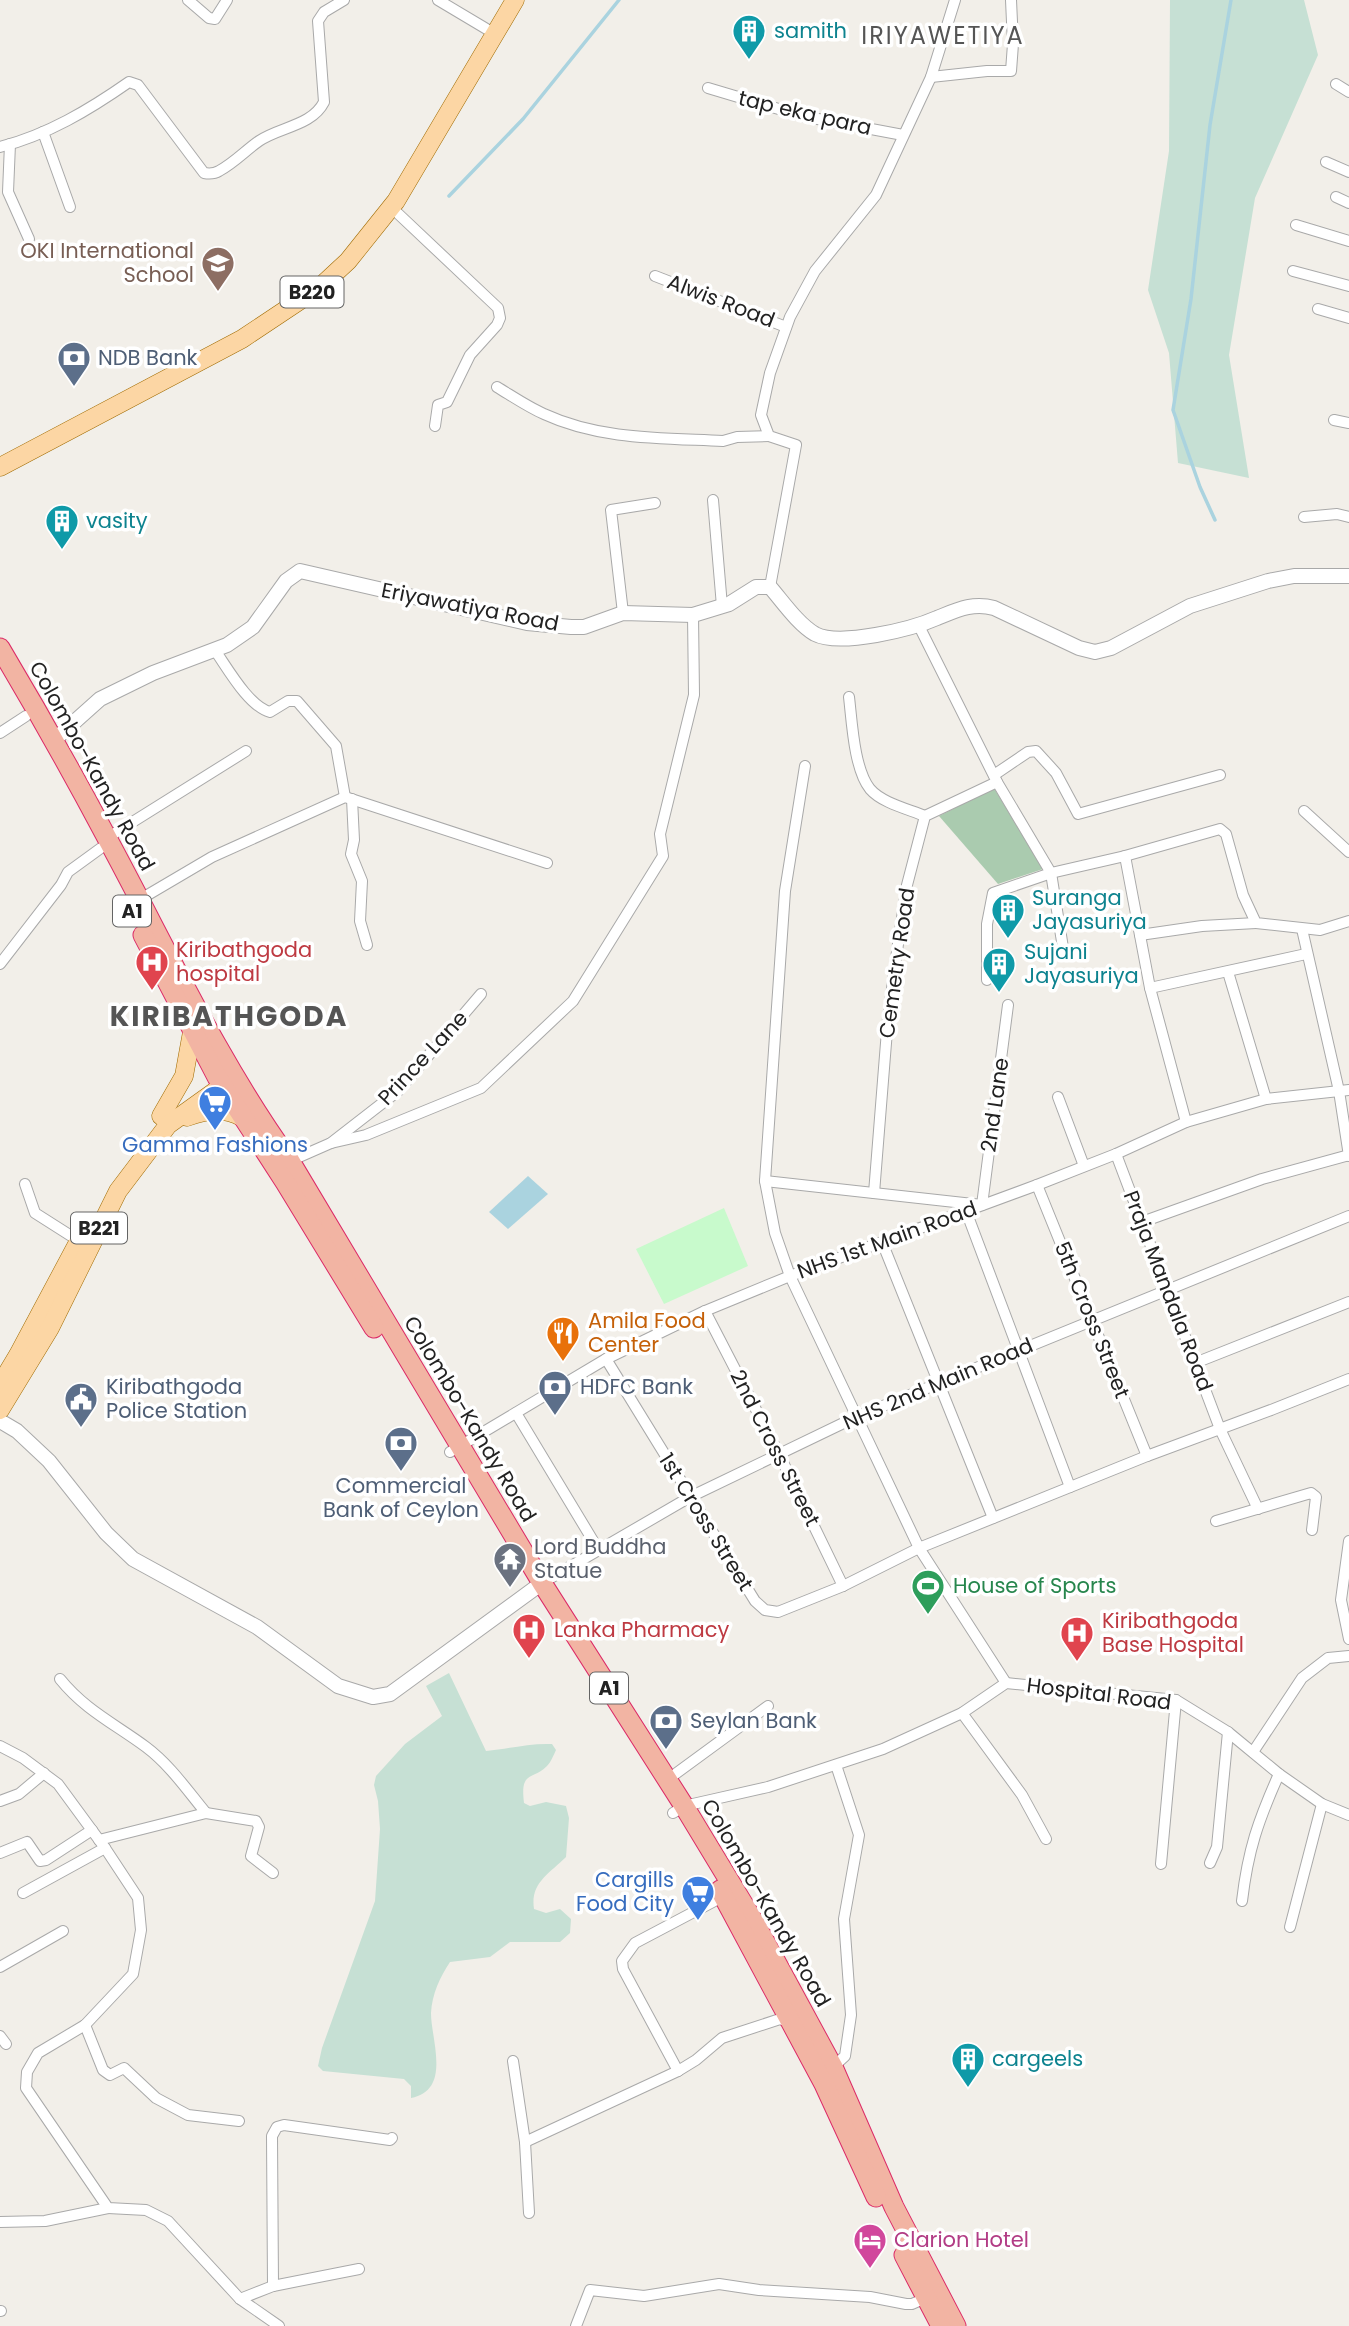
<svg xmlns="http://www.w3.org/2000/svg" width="1349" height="2326" viewBox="0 0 1349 2326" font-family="Poppins,sans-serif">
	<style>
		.wetland { fill: #c6e0d4 }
		.cemetery { fill: #aacbaf }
		.park { fill: #c8facc }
		.water { fill: #aad3df }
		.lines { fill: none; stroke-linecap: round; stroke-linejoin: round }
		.stream { stroke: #aad3df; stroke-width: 3.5 }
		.minor-casing { stroke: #a9a9a9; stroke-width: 12 }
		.tertiary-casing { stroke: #a9a9a9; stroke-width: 16 }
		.primary-casing { stroke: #a06b00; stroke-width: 19 }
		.trunk-casing { stroke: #dc2a67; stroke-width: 21 }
		.minor { stroke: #fff; stroke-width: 10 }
		.tertiary { stroke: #fff; stroke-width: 14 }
		.primary { stroke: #fcd6a4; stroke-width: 18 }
		.trunk { stroke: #f2b4a3; stroke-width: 19 }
		.labels { text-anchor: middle; stroke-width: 7; stroke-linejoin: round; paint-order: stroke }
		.shield { fill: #fff; stroke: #646464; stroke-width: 2 }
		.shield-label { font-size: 19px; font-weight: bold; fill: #222 }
		.culture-label { font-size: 21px; fill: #0d838f; stroke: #fff; text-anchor: start }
		.street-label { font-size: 21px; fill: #222; stroke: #fff }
		.education-label { font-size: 21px; fill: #785e54; stroke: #fff; text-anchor: end }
		.service-label { font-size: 21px; fill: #4e5e75; stroke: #fff; text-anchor: start }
		.health-label { font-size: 21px; fill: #be3a42; stroke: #fff; text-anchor: start }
		.shop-label { font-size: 21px; fill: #366cbe; stroke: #fff }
		.food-label { font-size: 21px; fill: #c56008; stroke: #fff; text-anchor: start }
		.worship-label { font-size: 21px; fill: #5b616d; stroke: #fff; text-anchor: start }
		.leisure-label { font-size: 21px; fill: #27864d; stroke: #fff; text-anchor: start }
		.hotel-label { font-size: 21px; fill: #b23c85; stroke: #fff; text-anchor: start }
		.quarter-label { font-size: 24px; letter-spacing: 2px; fill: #555; stroke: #fff }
		.district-label { font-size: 28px; font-weight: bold; letter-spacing: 2px; fill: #555; stroke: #fff }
	</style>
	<rect width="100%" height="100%" fill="#f2efe9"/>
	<g class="wetland">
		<path d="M1170,0H1304L1318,55L1255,198L1229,355L1249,478L1178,463L1169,353L1148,290L1169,151Z"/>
		<path d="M449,1673L486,1751C509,1749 529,1743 552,1744L556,1750C554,1754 551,1762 547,1766C532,1781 520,1770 524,1803L530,1806L546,1802L566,1806L569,1818L566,1857C549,1874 530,1883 534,1909L546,1913L560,1909L571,1919L570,1933L560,1942H510L490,1957L450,1962C440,1977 432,1994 431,2013C431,2040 452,2090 411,2098V2086L404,2079L323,2071L318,2066L322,2048L375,1901L380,1829L378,1801L374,1785L376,1776L405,1744L442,1716L426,1686Z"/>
	</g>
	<path class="cemetery" d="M994,788L1043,869L998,884L939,816Z"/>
	<path class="park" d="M724,1208L748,1266L664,1304L636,1249Z"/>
	<path class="water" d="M528,1176L548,1194L508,1229L489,1212Z"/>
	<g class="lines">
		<g class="stream">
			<path d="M449,196L523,119L619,0"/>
			<path d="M1215,520L1200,487L1173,410L1191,299L1210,125L1231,0"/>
		</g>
		<defs>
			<g id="minor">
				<path d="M188,0L209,18L215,19L227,0"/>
				<path d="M438,0L495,34"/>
				<path d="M931,77L987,71H1011L1013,44L1011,0"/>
				<path d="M1336,84L1349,92"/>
				<path d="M708,88L802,116L903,135"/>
				<path d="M43,132L70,207"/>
				<path d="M10,144L8,192L29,239"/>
				<path d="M0,147C47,135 89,110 129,82L138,85L204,173C210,174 214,174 219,171C234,163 246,150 259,141C279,127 312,126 324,102L318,21L324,12L344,0"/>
				<path d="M1326,162L1349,172"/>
				<path d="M1336,197L1349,203"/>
				<path d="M391,207L498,308L500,318L497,325L470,355L447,402L438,405L435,426"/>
				<path d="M1296,225L1349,241"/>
				<path d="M1293,271L1349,286"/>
				<path d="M655,276L786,327"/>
				<path d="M1318,309L1349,318"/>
				<path d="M497,387C512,396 528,407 544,414C600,440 663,438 723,441L737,437L769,436"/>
				<path d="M1334,420L1349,423"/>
				<path d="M713,500L722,606"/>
				<path d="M1304,517L1337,514L1349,517"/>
				<path d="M770,587L796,445L769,436L761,415L770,373L790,317L815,271L876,195L931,77L955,0"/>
				<path d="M623,613L611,510L655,503"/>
				<path d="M919,626L997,782L1051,873L1064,954"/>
				<path d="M214,649C227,667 248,706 270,712L288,701H297L336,746L345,797"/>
				<path d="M849,697C852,722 854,769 870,789C882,803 908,809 925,816"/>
				<path d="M0,733L26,716"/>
				<path d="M805,766L785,891L765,1181L775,1233L790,1276L919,1548L1147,1456L1271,1410L1349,1379"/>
				<path d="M994,775L1028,752L1036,751L1056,773L1078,814L1220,775"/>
				<path d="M352,799L354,840L351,854L362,881L360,921L367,945"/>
				<path d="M1304,811L1349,852"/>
				<path d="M107,838L246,751"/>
				<path d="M1125,856L1150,988"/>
				<path d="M139,900L212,857L345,797L547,863"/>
				<path d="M1302,929L1339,1091L1349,1156"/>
				<path d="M1140,935L1202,926L1256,923"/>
				<path d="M0,964L61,885L68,872L101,848"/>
				<path d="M1228,972L1266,1099"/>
				<path d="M987,980V924L993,893L1051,873L1125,856L1220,829L1226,834L1243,895L1256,923L1320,930L1349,921"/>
				<path d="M1058,1097L1084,1166"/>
				<path d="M1186,1122L1150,988L1306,954"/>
				<path d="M331,1143L366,1135L481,1088L573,1001L663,856L660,834L694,695L693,615"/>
				<path d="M1116,1154L1220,1429L1258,1509"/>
				<path d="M290,1161L331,1143L398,1091L481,994"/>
				<path d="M765,1181L982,1205L1008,1005"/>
				<path d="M25,1184L35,1213L79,1241"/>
				<path d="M1037,1185L1147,1456"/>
				<path d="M874,1193L888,1018L898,944L907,885L925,816L997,782"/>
				<path d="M966,1211L1070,1487"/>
				<path d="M1142,1222L1262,1179L1349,1155"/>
				<path d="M882,1242L993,1518"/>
				<path d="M705,1311L779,1454L843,1586"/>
				<path d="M606,1359L755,1601L765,1610L778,1612L843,1586L919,1548L1006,1683"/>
				<path d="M1195,1363L1349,1302"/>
				<path d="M516,1413L598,1549"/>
				<path d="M450,1452L606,1359L705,1311L790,1276L1037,1185L1116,1154L1186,1122L1266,1099L1349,1090"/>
				<path d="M1216,1521L1311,1493L1316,1497L1312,1530"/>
				<path d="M1349,1541L1341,1600L1349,1639"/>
				<path d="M542,1583L690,1497L856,1417L1349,1216"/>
				<path d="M60,1679C85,1710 115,1724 146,1747C170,1765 187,1790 206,1813"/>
				<path d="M962,1713L1022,1795L1046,1839"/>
				<path d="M0,1746L23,1758L58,1784L105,1848L138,1898L141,1930L133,1974L85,2025L38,2053L27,2072L26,2088L108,2208L146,2210L168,2221L240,2299L279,2326"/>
				<path d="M1253,1752L1302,1678L1328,1658L1349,1656"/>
				<path d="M667,1780L768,1706"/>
				<path d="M0,1801L19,1794L44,1773"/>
				<path d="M673,1813L684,1806L768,1787L883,1749L962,1713L1006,1683L1176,1700L1228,1732L1279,1774L1322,1804L1349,1815"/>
				<path d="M99,1840L206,1813L256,1821L259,1827L251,1856L273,1873"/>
				<path d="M0,1853L27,1842L40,1861L46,1860L92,1830"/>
				<path d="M1210,1863L1217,1847L1228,1732"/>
				<path d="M1161,1864L1176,1700"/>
				<path d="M23,1893L105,1848"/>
				<path d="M1242,1901C1248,1850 1258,1821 1279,1774"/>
				<path d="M1290,1927L1322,1804"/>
				<path d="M0,1967L63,1931"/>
				<path d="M85,2025L103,2070L110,2075L124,2068L156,2098L188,2115L239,2121"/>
				<path d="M0,2036L6,2044"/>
				<path d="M513,2061L525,2142L529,2213"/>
				<path d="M833,2067L845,2056L851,2015L844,1919L859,1835L836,1765"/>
				<path d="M678,2071L623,1969L622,1961L635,1943L724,1896"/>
				<path d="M525,2142L678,2071L696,2060L722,2038L780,2019L791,2023"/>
				<path d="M0,2222L45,2221L108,2208"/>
				<path d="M273,2286L359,2269"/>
				<path d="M240,2299L273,2286L272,2136L277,2127L284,2125L390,2140L392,2138"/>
				<path d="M0,2311H1"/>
				<path d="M576,2326L590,2290L644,2296L719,2284L759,2290L870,2297L906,2304H912L928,2297"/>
			</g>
			<g id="tertiary">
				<path d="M53,741L100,699L153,673L227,645L253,627L286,581L300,571L527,623L571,627H584L623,613L693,615L729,604L756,587H770C783,602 798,624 815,634C840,647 912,629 937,618C957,610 973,602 994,608L1079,648L1095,652L1111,648L1190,606L1268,581L1294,576H1349"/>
				<path d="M0,1421L17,1431L49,1461L106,1533L133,1559L257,1627L338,1686L373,1697L390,1694L542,1583"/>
			</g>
			<g id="primary">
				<path d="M0,467L242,339L320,287L348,261L396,201L515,0"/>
				<path d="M161,1116L184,1076L192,1032"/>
				<path d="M187,1117C205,1110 226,1107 243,1118"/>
				<path d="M0,1385L18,1355L89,1222"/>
				<path d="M0,1410L50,1328L118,1191L168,1125L232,1079"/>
			</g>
			<g id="trunk">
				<path d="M0,648C37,710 73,774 107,838C166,947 217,1060 290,1161L542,1583L684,1806L756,1925L833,2067L894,2207L956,2326"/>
				<path d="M143,935L217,1077L285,1182L374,1328"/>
				<path d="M720,1890L824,2084L876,2197"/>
				<path d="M904,2255L941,2326"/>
			</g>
		</defs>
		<use href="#minor" class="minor-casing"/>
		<use href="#tertiary" class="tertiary-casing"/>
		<use href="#primary" class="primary-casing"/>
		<use href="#trunk" class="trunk-casing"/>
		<use href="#minor" class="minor"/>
		<use href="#tertiary" class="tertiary"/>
		<use href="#primary" class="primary"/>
		<use href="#trunk" class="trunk"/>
	</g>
	<defs>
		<symbol id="building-pin" viewBox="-11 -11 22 30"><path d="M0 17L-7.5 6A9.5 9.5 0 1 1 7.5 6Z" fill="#0f9aa8" stroke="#fff"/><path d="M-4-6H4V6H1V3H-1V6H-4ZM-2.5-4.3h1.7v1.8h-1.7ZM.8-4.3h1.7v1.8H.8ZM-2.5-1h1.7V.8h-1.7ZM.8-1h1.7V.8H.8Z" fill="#fff"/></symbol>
		<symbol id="school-pin" viewBox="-11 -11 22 30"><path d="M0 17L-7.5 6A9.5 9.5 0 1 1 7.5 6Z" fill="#8d6e63" stroke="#fff"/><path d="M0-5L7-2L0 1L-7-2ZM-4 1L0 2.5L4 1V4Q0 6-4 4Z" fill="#fff"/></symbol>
		<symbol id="bank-pin" viewBox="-11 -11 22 30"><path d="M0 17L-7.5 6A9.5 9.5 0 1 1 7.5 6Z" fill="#5c6f8a" stroke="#fff"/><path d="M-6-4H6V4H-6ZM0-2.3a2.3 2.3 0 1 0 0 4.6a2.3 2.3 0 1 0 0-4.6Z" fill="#fff"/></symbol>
		<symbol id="hospital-pin" viewBox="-11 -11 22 30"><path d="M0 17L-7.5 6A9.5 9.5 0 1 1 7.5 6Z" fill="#e0444e" stroke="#fff"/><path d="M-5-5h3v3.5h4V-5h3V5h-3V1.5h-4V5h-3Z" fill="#fff"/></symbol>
		<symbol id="supermarket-pin" viewBox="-11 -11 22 30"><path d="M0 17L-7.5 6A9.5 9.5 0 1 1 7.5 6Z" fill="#3f7fe0" stroke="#fff"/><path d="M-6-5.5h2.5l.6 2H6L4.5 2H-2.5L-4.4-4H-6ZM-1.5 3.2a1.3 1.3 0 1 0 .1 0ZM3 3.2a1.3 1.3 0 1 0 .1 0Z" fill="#fff"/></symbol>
		<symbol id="restaurant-pin" viewBox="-11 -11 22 30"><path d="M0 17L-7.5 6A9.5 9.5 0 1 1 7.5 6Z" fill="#e8710a" stroke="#fff"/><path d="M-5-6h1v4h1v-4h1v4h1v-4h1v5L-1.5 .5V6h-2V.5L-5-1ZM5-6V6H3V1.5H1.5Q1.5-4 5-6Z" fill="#fff"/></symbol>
		<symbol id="civic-pin" viewBox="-11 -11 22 30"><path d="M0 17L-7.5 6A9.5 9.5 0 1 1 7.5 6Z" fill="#5c6f8a" stroke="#fff"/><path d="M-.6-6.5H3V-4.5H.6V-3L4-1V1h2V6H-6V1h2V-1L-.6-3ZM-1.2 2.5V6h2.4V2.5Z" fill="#fff"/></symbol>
		<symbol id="temple-pin" viewBox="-11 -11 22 30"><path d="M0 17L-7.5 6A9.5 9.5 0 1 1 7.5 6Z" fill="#6b7280" stroke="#fff"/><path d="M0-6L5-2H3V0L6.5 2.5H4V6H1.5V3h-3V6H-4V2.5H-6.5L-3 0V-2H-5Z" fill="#fff"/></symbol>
		<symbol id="stadium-pin" viewBox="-11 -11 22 30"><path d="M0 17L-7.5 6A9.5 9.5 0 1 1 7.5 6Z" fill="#2e9e5b" stroke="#fff"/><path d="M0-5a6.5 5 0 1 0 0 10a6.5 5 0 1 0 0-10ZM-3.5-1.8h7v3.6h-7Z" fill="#fff"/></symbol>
		<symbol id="hotel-pin" viewBox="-11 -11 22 30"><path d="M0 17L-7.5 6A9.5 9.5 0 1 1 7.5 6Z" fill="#d1479c" stroke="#fff"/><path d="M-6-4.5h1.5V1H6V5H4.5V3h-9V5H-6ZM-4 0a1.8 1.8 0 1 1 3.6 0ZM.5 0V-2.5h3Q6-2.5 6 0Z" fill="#fff"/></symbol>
	</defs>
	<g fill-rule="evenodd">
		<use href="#building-pin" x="730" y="12" width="38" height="52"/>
		<use href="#school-pin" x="199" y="244" width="38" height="52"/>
		<use href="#bank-pin" x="55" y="339" width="38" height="52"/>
		<use href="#building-pin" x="43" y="502" width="38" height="52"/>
		<use href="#building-pin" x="989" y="891" width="38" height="52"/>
		<use href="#hospital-pin" x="133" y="943" width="38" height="52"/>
		<use href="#building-pin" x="980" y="945" width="38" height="52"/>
		<use href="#supermarket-pin" x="196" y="1083" width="38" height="52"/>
		<use href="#restaurant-pin" x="544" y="1314" width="38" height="52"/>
		<use href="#bank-pin" x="536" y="1368" width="38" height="52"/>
		<use href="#civic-pin" x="62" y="1380" width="38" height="52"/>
		<use href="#bank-pin" x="382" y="1424" width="38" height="52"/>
		<use href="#temple-pin" x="491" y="1540" width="38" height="52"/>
		<use href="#stadium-pin" x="909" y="1567" width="38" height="52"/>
		<use href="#hospital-pin" x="510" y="1611" width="38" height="52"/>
		<use href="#hospital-pin" x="1058" y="1614" width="38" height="52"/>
		<use href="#bank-pin" x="647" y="1702" width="38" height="52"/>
		<use href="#supermarket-pin" x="679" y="1873" width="38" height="52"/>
		<use href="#building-pin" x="949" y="2040" width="38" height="52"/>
		<use href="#hotel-pin" x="851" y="2221" width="38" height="52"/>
	</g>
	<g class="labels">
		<g class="shield">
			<rect x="280.5" y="276.5" width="63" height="31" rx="5"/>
			<rect x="113" y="895.5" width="38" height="31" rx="5"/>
			<rect x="71" y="1212.5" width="56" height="31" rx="5"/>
			<rect x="590" y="1672.5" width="38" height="31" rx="5"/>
		</g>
		<g class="shield-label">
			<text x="312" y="299">B220</text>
			<text x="132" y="918">A1</text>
			<text x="99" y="1235">B221</text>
			<text x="609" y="1695">A1</text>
		</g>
		<g class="culture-label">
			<text x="774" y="38">samith</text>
			<text x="86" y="528">vasity</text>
			<text x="1032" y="905">Suranga<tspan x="1032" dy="24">Jayasuriya</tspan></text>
			<text x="1024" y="959">Sujani<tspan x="1024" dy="24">Jayasuriya</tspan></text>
			<text x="992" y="2066">cargeels</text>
		</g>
		<g class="street-label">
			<text transform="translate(805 113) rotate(13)" y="7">tap eka para</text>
			<text transform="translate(721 301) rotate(21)" y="7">Alwis Road</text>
			<text transform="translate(470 607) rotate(11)" y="7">Eriyawatiya Road</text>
			<text transform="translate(92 766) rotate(61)" y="7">Colombo-Kandy Road</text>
			<text transform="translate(897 963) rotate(-82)" y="7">Cemetry Road</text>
			<text transform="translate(423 1058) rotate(-47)" y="7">Prince Lane</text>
			<text transform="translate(995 1105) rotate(-82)" y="7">2nd Lane</text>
			<text transform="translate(887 1240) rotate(-20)" y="7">NHS 1st Main Road</text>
			<text transform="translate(1168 1291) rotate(69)" y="7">Praja Mandala Road</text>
			<text transform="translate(1092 1320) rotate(68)" y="7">5th Cross Street</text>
			<text transform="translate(938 1384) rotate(-23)" y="7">NHS 2nd Main Road</text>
			<text transform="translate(470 1419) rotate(59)" y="7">Colombo-Kandy Road</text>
			<text transform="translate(775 1448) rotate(63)" y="7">2nd Cross Street</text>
			<text transform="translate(706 1522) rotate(58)" y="7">1st Cross Street</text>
			<text transform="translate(1099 1694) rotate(7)" y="7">Hospital Road</text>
			<text transform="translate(766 1903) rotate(60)" y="7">Colombo-Kandy Road</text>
		</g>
		<g class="education-label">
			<text x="194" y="258">OKI International<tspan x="194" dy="24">School</tspan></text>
		</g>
		<g class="service-label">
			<text x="98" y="365">NDB Bank</text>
			<text x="106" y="1394">Kiribathgoda<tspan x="106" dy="24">Police Station</tspan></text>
			<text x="580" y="1394">HDFC Bank</text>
			<text x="401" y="1493" text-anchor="middle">Commercial<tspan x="401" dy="24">Bank of Ceylon</tspan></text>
			<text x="690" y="1728">Seylan Bank</text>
		</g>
		<g class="health-label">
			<text x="176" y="957">Kiribathgoda<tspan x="176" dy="24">hospital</tspan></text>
			<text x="1102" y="1628">Kiribathgoda<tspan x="1102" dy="24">Base Hospital</tspan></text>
			<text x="554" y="1637">Lanka Pharmacy</text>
		</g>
		<g class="shop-label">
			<text x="215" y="1152">Gamma Fashions</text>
			<text x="674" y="1887" text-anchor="end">Cargills<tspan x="674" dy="24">Food City</tspan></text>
		</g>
		<g class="food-label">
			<text x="588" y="1328">Amila Food<tspan x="588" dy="24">Center</tspan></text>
		</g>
		<g class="worship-label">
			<text x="534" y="1554">Lord Buddha<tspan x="534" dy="24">Statue</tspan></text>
		</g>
		<g class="leisure-label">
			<text x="953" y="1593">House of Sports</text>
		</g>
		<g class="hotel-label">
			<text x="894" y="2247">Clarion Hotel</text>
		</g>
		<g class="quarter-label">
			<text x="943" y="44">IRIYAWETIYA</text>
		</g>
		<g class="district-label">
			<text x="229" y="1026">KIRIBATHGODA</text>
		</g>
	</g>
</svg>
